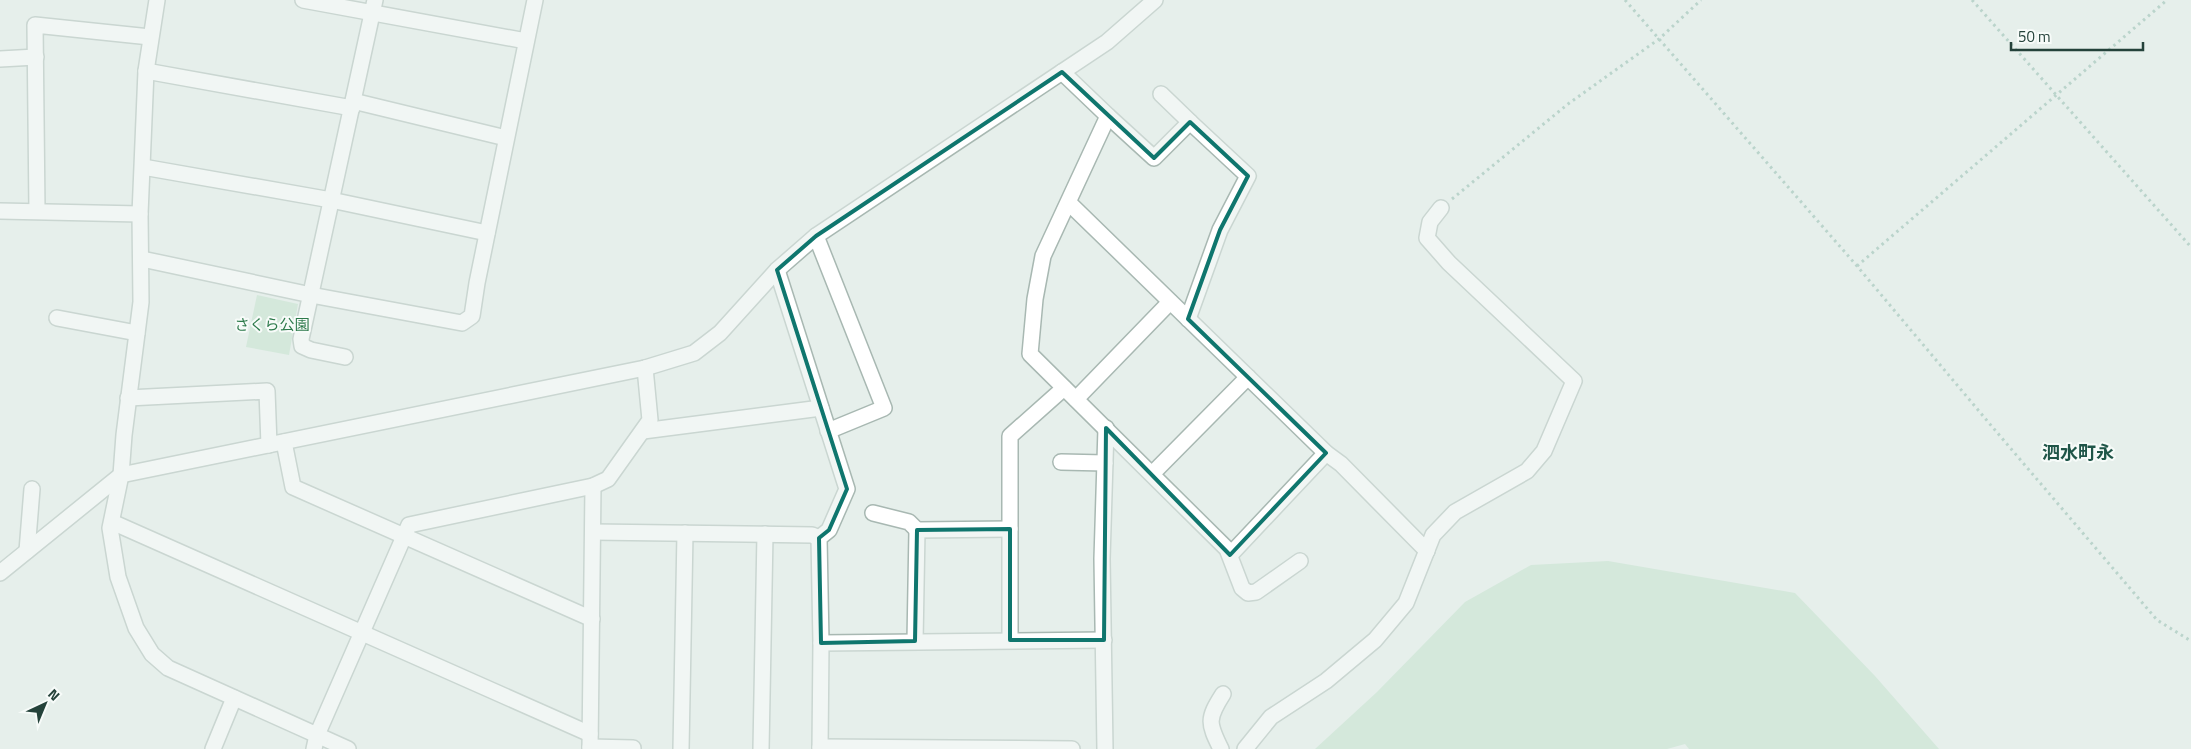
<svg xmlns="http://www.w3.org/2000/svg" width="2191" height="749" viewBox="0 0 2191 749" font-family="'Titillium Web','Noto Sans JP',sans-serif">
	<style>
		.green { fill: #bfe0c8 }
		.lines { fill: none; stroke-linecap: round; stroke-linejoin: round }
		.minor-casing { stroke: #a8b8b2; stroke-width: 18 }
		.path { stroke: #86b3a5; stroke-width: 3; stroke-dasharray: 2.5 4; stroke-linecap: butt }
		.minor { stroke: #fff; stroke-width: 15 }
		.marked { fill: none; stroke: #0f766e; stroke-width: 4; stroke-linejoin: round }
		.labels { text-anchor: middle; stroke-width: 4; stroke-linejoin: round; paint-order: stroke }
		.park-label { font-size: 15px; fill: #2d7a4b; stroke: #f7fbf9 }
		.quarter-label { font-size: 18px; font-weight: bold; fill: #1f5548; stroke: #f7fbf9 }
	</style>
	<rect width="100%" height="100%" fill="#e6efeb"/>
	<g class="green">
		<path d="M257,295L298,304L289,355L246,347Z"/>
		<path d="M1608,561L1795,593L1875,676L1939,749H1689L1685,744L1667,749H1315L1377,692L1465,602L1531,565Z"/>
	</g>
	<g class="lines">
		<defs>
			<g id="minor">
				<path d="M157,0L146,71L140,214L141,302L124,435L121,475L110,528L118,577L136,628L152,654L168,668L348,749"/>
				<path d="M303,0L526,41"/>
				<path d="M0,59L36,57"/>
				<path d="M146,71L352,108"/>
				<path d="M1062,72L1108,116L1043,256L1035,299L1030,354L1227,549L1242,588L1248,593L1256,592L1300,561"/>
				<path d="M1161,94L1190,122"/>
				<path d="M353,101L506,138"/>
				<path d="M1108,116L1154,158L1190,122L1248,176L1220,230L1188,319"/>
				<path d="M143,167L331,200L487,233"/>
				<path d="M1069,203L1326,453L1341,464L1427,551"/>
				<path d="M0,211L140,214"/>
				<path d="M37,211L35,25L150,37"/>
				<path d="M816,236L884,408L828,431"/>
				<path d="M142,259L311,295L462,323L472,316L477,283L535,0"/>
				<path d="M777,270L847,489L829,530L819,538L821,643L820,749"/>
				<path d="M57,318L137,333"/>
				<path d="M345,357L311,350L302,346L301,339L375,0"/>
				<path d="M128,398L267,391L269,445"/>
				<path d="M1076,399L1170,302"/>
				<path d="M643,431L821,408"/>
				<path d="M284,442L293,487L592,619"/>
				<path d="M1061,462L1105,463"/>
				<path d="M1152,474L1248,377"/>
				<path d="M873,513L909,522L917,530"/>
				<path d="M112,522L590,734"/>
				<path d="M593,532L812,535L819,538"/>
				<path d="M27,551L32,489"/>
				<path d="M1230,555L1326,453"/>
				<path d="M0,573L121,475L645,368L694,353L720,333L777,270L816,236L1107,42L1155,0"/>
				<path d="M1010,640V436L1064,388"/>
				<path d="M915,641L917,530L1010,529"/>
				<path d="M821,643L1104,640"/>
				<path d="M590,747L633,748"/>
				<path d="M820,747L1072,749"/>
				<path d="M213,749L234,698"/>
				<path d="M314,749L317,735L409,525L593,486L608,479L650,420L645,368"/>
				<path d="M590,749L593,486"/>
				<path d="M681,749L685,533"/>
				<path d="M761,749L765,534"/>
				<path d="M1105,749L1102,559L1106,428"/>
				<path d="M1221,749C1208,723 1207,719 1223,694"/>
				<path d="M1245,749L1271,717L1326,681L1375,640L1406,603L1433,535L1455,512L1527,471L1544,451L1574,381L1449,263L1427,238L1430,222L1441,208"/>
			</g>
		</defs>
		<use href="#minor" class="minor-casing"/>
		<g class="path">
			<path d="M1625,0L1857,266L1989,423L2157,620L2191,641"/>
			<path d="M1972,0L2191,247"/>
			<path d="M1452,199L1568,104L1659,39L1701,0"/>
			<path d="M1857,266L2167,0"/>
		</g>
		<use href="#minor" class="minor"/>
	</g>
	<path d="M0 0H2191V749H0ZM1062,72L1154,158L1190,122L1248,176L1220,230L1188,319L1326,453L1230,555L1106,428L1104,640H1010V529L917,530L915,641L821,643L819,538L829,530L847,489L777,270L816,236Z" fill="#e6efeb" fill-opacity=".55" fill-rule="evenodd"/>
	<path class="marked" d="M1062,72L1154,158L1190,122L1248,176L1220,230L1188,319L1326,453L1230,555L1106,428L1104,640H1010V529L917,530L915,641L821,643L819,538L829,530L847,489L777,270L816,236Z"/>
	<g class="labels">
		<g class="park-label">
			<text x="272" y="330">さくら公園</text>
		</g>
		<g class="quarter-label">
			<text x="2078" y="459">泗水町永</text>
		</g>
	</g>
	<g transform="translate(45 704) rotate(44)" stroke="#f7fbf9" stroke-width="4" paint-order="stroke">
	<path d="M0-4L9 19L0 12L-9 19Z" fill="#24423a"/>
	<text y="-8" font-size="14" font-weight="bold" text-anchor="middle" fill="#24423a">N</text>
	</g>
	<path d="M2011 42v8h132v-8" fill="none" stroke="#24423a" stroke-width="2.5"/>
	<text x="2018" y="42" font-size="15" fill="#24423a" stroke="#f7fbf9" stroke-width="4" paint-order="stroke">50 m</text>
</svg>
